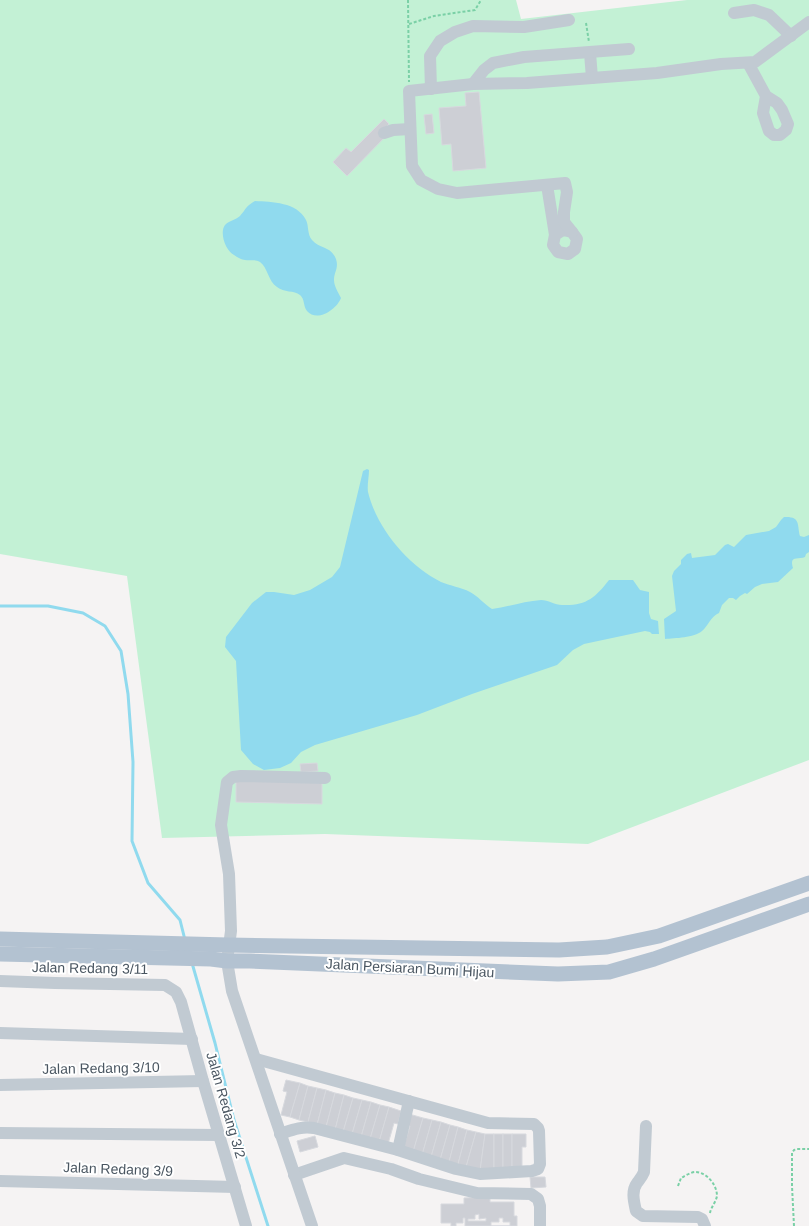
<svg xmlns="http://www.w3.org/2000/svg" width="809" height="1226" viewBox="0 0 809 1226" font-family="Arial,sans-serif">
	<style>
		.green { fill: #c3f1d5 }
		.water { fill: #90daee }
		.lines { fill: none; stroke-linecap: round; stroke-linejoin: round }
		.stream { stroke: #90daee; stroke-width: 3 }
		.building { fill: #cdcfd5; stroke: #d7d9de; fill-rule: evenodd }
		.path { stroke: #7ad0a6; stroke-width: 2; stroke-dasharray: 3 2; stroke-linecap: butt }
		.minor { stroke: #c1cad2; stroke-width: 12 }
		.major { stroke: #b3c2d1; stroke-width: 15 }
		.labels { text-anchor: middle; stroke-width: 4; stroke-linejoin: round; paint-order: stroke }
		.street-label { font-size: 14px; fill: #4a5661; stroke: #fff }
	</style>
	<rect width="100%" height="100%" fill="#f5f3f3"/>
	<path class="green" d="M0,0H516L521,19L687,0H809V760L588,844L325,834L162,838L127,576L0,554Z"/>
	<g class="water">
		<path d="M255,201C272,202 297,202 306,220C309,226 307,234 312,240C320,249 331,246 336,259C339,268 334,272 334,280C334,286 338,292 341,298C337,309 317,323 307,311C303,306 305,299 300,295C294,290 284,293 277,287C268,281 268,268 260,262C255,259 250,261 245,260C242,260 237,257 234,255C226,251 219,233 225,225C228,221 236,220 240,216C247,208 245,207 255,201Z"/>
		<path d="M367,469L369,470C369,477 367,485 368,492C377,529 408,565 441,582C450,586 461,587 470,592C478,596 484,604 492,609C508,607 525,601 541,600C548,600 555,605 562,605C586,606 595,598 609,580H633L640,590L649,592V613L651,619L658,621L659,634H652L650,632L645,631L584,644L573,650L557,665L472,694L417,715L315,745L301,752L291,763L280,768L264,770L253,764L241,750L236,661L225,647L226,637L252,603L266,592H274L294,595L310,590L332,577L340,567L363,471Z"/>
		<path d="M784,517C801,516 797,525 800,536L804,537L809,535V552L806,554L805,557C798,560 789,555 793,568L778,582L762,584L755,587L747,594L745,593L740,596L736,600L733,598H729L722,605L719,613C711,616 708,626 702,631C694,638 675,638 665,639L664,619L676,611L672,576L674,571L681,564V560L687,554L691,553L692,558L715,555L725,545L728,544L734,547L746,535L769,531L776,527L781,520Z"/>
	</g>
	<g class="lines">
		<g class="stream">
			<path d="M0,606H48L83,613L105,626L121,651L128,694L133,762L132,841L148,883L180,920L185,940"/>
			<path d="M192,963L215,1043L234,1120L268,1226"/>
		</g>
	</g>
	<g class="building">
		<path d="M479,92L486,168L453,171L451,144L442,145L439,108L466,106L465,93Z"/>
		<path d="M432,114L434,133L426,134L424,115Z"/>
		<path d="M384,119L389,124L382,131L387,135L347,176L333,162L346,148L351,152Z"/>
		<path d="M317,763L318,771L301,772L300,764Z"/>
		<path d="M236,780L322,782V804L236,802Z"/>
		<path d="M286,1080L300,1083L290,1117L281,1115L287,1092L283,1091Z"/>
		<path d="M300,1083L308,1086L299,1120L290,1117Z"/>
		<path d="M308,1086L317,1088L308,1122L299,1120Z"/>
		<path d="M317,1088L326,1090L317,1125L308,1122Z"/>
		<path d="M326,1090L335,1093L326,1127L317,1125Z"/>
		<path d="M335,1093L344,1095L335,1130L326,1127Z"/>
		<path d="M344,1095L353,1098L343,1132L335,1130Z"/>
		<path d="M353,1098L362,1100L352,1134L343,1132Z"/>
		<path d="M362,1100L371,1102L361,1137L352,1134Z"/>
		<path d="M371,1102L380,1105L370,1139L361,1137Z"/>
		<path d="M380,1105L389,1107L379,1142L370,1139Z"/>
		<path d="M389,1107L401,1111L398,1124L394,1123L388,1144L379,1142Z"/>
		<path d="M409,1114L423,1118L413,1152L403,1149L410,1126L406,1125Z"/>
		<path d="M423,1118L432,1120L422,1155L413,1152Z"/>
		<path d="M432,1120L441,1122L431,1157L422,1155Z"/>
		<path d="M441,1122L450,1125L440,1160L431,1157Z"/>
		<path d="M450,1125L458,1127L449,1162L440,1160Z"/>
		<path d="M458,1127L467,1130L458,1164L449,1162Z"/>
		<path d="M467,1130L476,1132L466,1167L458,1164Z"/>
		<path d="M476,1132L485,1134L480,1171L466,1167Z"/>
		<path d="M485,1134H494V1170L480,1171Z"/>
		<rect x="494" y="1134" width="9" height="36"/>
		<rect x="503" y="1134" width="9" height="36"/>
		<path d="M512,1134H526V1147H522V1169L512,1170Z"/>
		<path d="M315,1136L318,1147L300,1152L297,1141Z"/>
		<path d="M530,1177H545L546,1187L531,1188Z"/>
		<path d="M490,1197V1202H514V1216H517V1226H465V1218H463V1223H456V1226H451V1223H441V1204H464V1198ZM479,1214V1219L486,1218V1221H468V1219H475V1215ZM499,1218H503V1222H510V1226H491V1222H499Z"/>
	</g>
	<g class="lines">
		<g class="path">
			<path d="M408,0L409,82"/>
			<path d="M586,23L589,42"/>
			<path d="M409,24L434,16L475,10L481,0"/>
			<path d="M678,1186L681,1178C685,1176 691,1172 695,1172C707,1172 717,1185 717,1196C716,1202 711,1207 710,1213"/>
			<path d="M794,1226L792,1186V1153L794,1150L797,1149H809"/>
		</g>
		<g class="minor">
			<path d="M734,13L754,10L769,15L791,36"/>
			<path d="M590,53L592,78"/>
			<path d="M748,63L766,96L763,113L769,131L774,135H780L786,130L788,124L782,110L777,103L766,96"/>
			<path d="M473,84L484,70L493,63L524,57L629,49"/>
			<path d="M431,89L430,56L440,41L455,32L473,26L524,27L569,20"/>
			<path d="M384,133L393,130L410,129"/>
			<path d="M547,185L555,235L553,245L558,252L568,254L575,249L577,239L572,232L563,230L555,235"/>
			<path d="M572,232L564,222V212L567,192L565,183L457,193L438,189L421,180L412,166L409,91L473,84L527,83L657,73L721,64L755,62L809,22"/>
			<path d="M0,981L55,983L165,985L176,992L181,1002L203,1081L246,1226"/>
			<path d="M0,1033L192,1039"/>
			<path d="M256,1059L488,1123L534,1124L538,1128L539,1131L540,1164L538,1169L532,1171L480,1174L456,1169L398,1150L314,1128C301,1126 292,1130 280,1134"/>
			<path d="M0,1085L203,1081"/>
			<path d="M646,1126L644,1172C642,1177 640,1179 637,1183C631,1191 634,1202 636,1211L643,1216L698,1217L702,1219L705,1226"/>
			<path d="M0,1133L219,1135"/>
			<path d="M398,1150L409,1101"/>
			<path d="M294,1175L344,1158L391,1169L419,1179L477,1193L531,1194L538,1199L540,1206V1226"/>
			<path d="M0,1181L235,1187"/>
			<path d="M312,1226L232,991L227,961L231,931L229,874L221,825L227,782L233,777L241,776L325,778"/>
		</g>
		<g class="major">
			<path d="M0,939L228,945L559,950L607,947L659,936L809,883"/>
			<path d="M0,954L211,959L227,961H250L558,974L609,972L654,959L809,904"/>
		</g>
	</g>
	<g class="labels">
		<g class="street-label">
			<text transform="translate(90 968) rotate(1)" y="5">Jalan Redang 3/11</text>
			<text transform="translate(410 968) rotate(3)" y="5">Jalan Persiaran Bumi Hijau</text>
			<text transform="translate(101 1068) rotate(-1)" y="5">Jalan Redang 3/10</text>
			<text transform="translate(226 1105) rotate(74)" y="5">Jalan Redang 3/2</text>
			<text transform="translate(118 1169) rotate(2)" y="5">Jalan Redang 3/9</text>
		</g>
	</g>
</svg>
